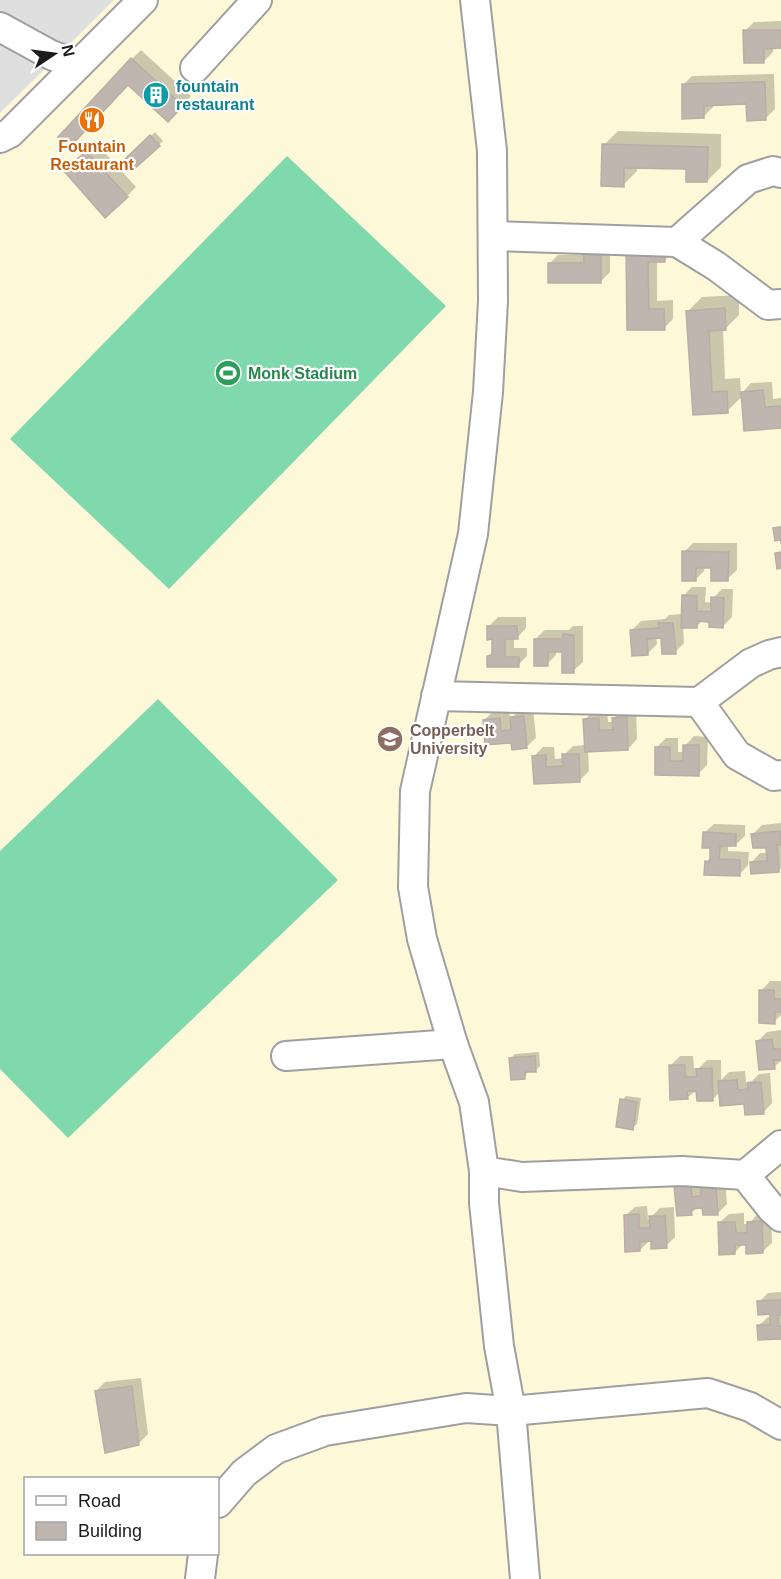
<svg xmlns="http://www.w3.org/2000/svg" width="781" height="1579" viewBox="0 0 781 1579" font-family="Arial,sans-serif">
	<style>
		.education { fill: #fdf9d8; fill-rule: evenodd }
		.pitch { fill: #80d9ad }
		.parking { fill: #dfdfdf }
		.shadow { fill: #0003 }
		.building { fill: #c0b6b0; stroke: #bdaca3; stroke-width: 1.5 }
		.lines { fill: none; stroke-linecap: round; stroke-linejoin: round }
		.minor-casing { stroke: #9f9f9f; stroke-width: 32 }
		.minor { stroke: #fff; stroke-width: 28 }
		.labels { text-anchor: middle; stroke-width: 4.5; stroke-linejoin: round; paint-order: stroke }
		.culture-label { font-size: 16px; font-weight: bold; fill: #0d838f; stroke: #fff; text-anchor: start }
		.food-label { font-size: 16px; font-weight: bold; fill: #c56008; stroke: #fff }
		.leisure-label { font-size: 16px; font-weight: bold; fill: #27864d; stroke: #fff; text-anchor: start }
		.education-label { font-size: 16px; font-weight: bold; fill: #785e54; stroke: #fff; text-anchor: start }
	</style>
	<rect width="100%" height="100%" fill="#ece7e0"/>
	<path class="education" d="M0,0H781V1579H0ZM26,1478H218V1554H26Z"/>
	<g class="pitch">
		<path d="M287,156L446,306L169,589L10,439Z"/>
		<path d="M158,699L338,880L68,1138L0,1069V851Z"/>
	</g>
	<path class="parking" d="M0,0H114L0,113Z"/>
	<g class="shadow">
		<path d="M781,21V47H773V52L764,61L745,31L754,22Z"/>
		<path d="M141,50L191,96L168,120L132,59Z"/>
		<path d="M774,74L775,109L765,119L747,103L713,104V107L704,116L683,85L692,76Z"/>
		<path d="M618,131L721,134V167L707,181L688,168L637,166V171L623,185L604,145Z"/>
		<path d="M155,132L163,141L133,168L126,160Z"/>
		<path d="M96,143L136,187L127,196L75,162Z"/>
		<path d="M610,240V272L601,281L549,264L558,255H585Z"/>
		<path d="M627,248L673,252L664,261H657V301L673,300V319L664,328H628Z"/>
		<path d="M739,295V315L726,328L723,329L725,379L740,378L741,394L751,383L772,382L773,399L781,398V426L743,396L727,411L694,413L688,311L702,297Z"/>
		<path d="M693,543H737V570L727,579L713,566H705L704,571L695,580L684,552Z"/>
		<path d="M692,587H706L705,602L713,603V598L722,589H733L732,617L723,626L710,620H703L696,627H683L684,643L675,652L662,637H656L657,644L647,654L632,630L641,621L665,619L669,615L683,614V596Z"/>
		<path d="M498,617H526V628L517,638H514V648H527V656L518,665L488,656L494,651V638L488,627Z"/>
		<path d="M573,626H583V662L573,671L563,651H556V655L547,664L535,639L545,630H569Z"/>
		<path d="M521,708H533L536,738L526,747L513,741L484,720L494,711L509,710L510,720Z"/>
		<path d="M623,709H636L637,739L628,749L588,750L589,771L579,781L535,782L534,756L543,747H554L555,759L564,758V755L573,746L586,745L585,720L594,710H607L608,722H614V718Z"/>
		<path d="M694,736L708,737L707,765L698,774L657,773V747L666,738H678V752H685V746Z"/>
		<path d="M781,823V868L779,870L751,863L760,853H767V846L753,834L762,825Z"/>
		<path d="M714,824L745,825V836L735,845H728V851L749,852L748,865L739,875L706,862L711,857L712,847L704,833Z"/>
		<path d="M770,981H781V1015L774,1022L761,991Z"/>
		<path d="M781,1030V1061L774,1067L758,1041L767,1032Z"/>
		<path d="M539,1052L540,1066L536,1070L529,1071L524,1077L511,1058L515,1054Z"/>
		<path d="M680,1056H693L694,1068H699L707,1060H721V1080L729,1072L745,1071L746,1082L752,1081L759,1074L770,1073L772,1103L763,1113L721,1091L712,1100L698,1089L687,1098L671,1065Z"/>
		<path d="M626,1096L641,1098L637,1124L632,1128L622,1100Z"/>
		<path d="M700,1177V1188L711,1177H725L727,1204L718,1213L703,1206L698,1207L691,1213L676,1187L685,1178Z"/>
		<path d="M647,1206L648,1220H651V1217L660,1208L674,1207L675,1237L666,1246L650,1240L640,1250L625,1216L635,1207Z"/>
		<path d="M744,1213V1224H749L758,1213H771L772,1243L762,1252L747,1243H744L734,1253L719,1223L729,1214Z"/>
		<path d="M781,1292V1338L758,1326L768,1317H771V1313L759,1302L768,1293Z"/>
		<path d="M141,1378L148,1434L139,1443L96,1391L105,1382Z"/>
	</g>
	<g class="building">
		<path d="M743,30H781V48L764,49V63H744Z"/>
		<path d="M131,58L183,106L168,122L128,85L70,147L58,137Z"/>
		<path d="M765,82L766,120L747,121L746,104L704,106V118L682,119V84Z"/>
		<path d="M150,135L160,146L133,170L124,160Z"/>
		<path d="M602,144L708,147L707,182H686V169L624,168V187L601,186Z"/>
		<path d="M86,151L128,197L105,218L64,171Z"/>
		<path d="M664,246L665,262H648L649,309H664L665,330H627L626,247Z"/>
		<path d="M583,248H601V283H548V263H584Z"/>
		<path d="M725,308L726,330L709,331L712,392L727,391L728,413L693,415L686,311Z"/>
		<path d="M763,390L765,407L781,406V428L744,431L741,392Z"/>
		<path d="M781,527V544V540L775,541L773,528Z"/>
		<path d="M682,551L729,552L728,581H711V568H696V581H682Z"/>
		<path d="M781,552V568L777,569L775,553Z"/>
		<path d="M682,595L697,596V611L711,612V597L724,598L723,628L709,627V622L697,621V628H681Z"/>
		<path d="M658,623H673L676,654H662L661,638L647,639L648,655L632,656L630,630L659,628Z"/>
		<path d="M487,626H517L518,639H505V657H519V667H487V656L492,655V639L487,640Z"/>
		<path d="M563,634L574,635V673H562V652H548V666H534V639H562Z"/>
		<path d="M524,716L527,748L512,750L511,743L485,745L483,720L500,718L501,731L511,730L510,717Z"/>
		<path d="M627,717L628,750L585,752L583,719L599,718V730H613L612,718Z"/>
		<path d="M683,745H699V776L655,775V747H670V761H683Z"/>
		<path d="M562,754H579L580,782L534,784L532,756L546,755V767L563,766Z"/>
		<path d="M780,831L781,845H777L779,872L751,874L750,862L767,861L766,848H753L751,834Z"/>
		<path d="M703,832L736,834V846H720L719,859L740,860V876L704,875L705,861L710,862V848H702Z"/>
		<path d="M759,990H774V999H781V1012H775V1024L759,1023Z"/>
		<path d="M772,1039L773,1049H781V1060H774L775,1069L759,1070L756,1041Z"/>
		<path d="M535,1056L536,1072H525V1079L511,1080L509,1058Z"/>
		<path d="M669,1065H685V1077H697L696,1069L712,1068L713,1101H697L696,1091H687L688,1099L670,1100Z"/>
		<path d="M737,1080L738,1090L748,1089V1083L761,1082L764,1114L745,1115L744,1104L720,1106L718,1081Z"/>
		<path d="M620,1099L637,1102L633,1130L616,1127Z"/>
		<path d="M691,1185L692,1197L701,1196V1186L716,1185L718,1215H703L702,1208L691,1209L692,1215L677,1216L674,1186Z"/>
		<path d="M639,1214V1228H650L649,1216H665L667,1248L651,1249V1241L640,1242V1251L625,1252L624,1215Z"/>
		<path d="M762,1221L763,1253L746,1254V1245H735V1254L719,1255L718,1222H735L736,1233H747V1222Z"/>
		<path d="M781,1300V1315H778V1326H781V1339L758,1340L757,1325H770V1314L758,1315L757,1301Z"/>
		<path d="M132,1386L139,1445L105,1453L95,1391Z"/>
	</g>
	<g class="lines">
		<defs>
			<g id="minor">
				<path d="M475,0L492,151L493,301L488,392L473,534L415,791L413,887L422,939L453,1044L474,1102L484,1171L522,1177L682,1171L745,1175L781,1145"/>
				<path d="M0,27L51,55L78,65"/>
				<path d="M195,68L257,0"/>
				<path d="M0,138L10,133L143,0"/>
				<path d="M493,236L677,242L716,266L768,305L781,304"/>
				<path d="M677,242L748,179L773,171L781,173"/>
				<path d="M436,696L699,702L751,663L769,655L781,652"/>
				<path d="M699,702L737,755L774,776L781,775"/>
				<path d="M286,1056L453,1044"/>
				<path d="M484,1171V1203L499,1346L511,1411L525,1579"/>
				<path d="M745,1175L772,1209L781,1217"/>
				<path d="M218,1503L244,1473L276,1449L325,1431L466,1408L511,1411L708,1393L750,1407L781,1425"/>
				<path d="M200,1579L203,1554"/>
			</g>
		</defs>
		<use href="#minor" class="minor-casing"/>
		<use href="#minor" class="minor"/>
	</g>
	<defs>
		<symbol id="building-disc" viewBox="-11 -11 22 22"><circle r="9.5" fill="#0f9aa8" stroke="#fff"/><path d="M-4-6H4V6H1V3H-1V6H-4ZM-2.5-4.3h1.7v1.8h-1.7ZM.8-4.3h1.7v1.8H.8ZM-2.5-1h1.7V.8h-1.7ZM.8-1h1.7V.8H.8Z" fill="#fff"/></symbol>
		<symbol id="restaurant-disc" viewBox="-11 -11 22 22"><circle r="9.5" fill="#e8710a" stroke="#fff"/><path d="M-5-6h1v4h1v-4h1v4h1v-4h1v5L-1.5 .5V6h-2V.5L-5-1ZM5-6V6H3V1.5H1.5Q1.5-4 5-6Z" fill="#fff"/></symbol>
		<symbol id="stadium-disc" viewBox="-11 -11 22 22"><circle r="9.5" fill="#2e9e5b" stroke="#fff"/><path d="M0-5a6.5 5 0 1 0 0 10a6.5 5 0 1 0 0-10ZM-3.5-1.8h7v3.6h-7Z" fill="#fff"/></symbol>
		<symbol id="university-disc" viewBox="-11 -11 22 22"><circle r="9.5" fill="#8d6e63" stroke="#fff"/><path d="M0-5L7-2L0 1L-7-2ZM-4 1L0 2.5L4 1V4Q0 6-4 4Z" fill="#fff"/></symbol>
	</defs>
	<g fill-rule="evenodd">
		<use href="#building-disc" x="141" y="80" width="30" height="30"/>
		<use href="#restaurant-disc" x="77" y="105" width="30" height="30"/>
		<use href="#stadium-disc" x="213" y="358" width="30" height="30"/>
		<use href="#university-disc" x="375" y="724" width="30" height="30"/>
	</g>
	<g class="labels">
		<g class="culture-label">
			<text x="176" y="92">fountain<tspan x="176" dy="18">restaurant</tspan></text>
		</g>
		<g class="food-label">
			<text x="92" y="152">Fountain<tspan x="92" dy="18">Restaurant</tspan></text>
		</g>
		<g class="leisure-label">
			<text x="248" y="379">Monk Stadium</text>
		</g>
		<g class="education-label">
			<text x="410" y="736">Copperbelt<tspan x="410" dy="18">University</tspan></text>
		</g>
	</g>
	<rect x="24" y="1477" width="195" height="78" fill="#ffffff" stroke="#a4a4a4" stroke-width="1.5"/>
	<rect x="36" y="1496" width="30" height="9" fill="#ffffff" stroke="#a4a4a4" stroke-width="1.5"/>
	<text x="78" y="1507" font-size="18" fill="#1b1b1b">Road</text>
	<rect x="36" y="1522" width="30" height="18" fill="#c0b6b0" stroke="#a4a4a4" stroke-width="1.5"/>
	<text x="78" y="1537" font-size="18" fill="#1b1b1b">Building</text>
	<g transform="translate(54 54) rotate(77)" stroke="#ffffff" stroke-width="4.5" paint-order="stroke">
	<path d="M0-4.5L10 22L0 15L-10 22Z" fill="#1b1b1b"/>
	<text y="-9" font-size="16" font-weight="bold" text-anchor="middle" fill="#1b1b1b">N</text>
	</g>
</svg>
